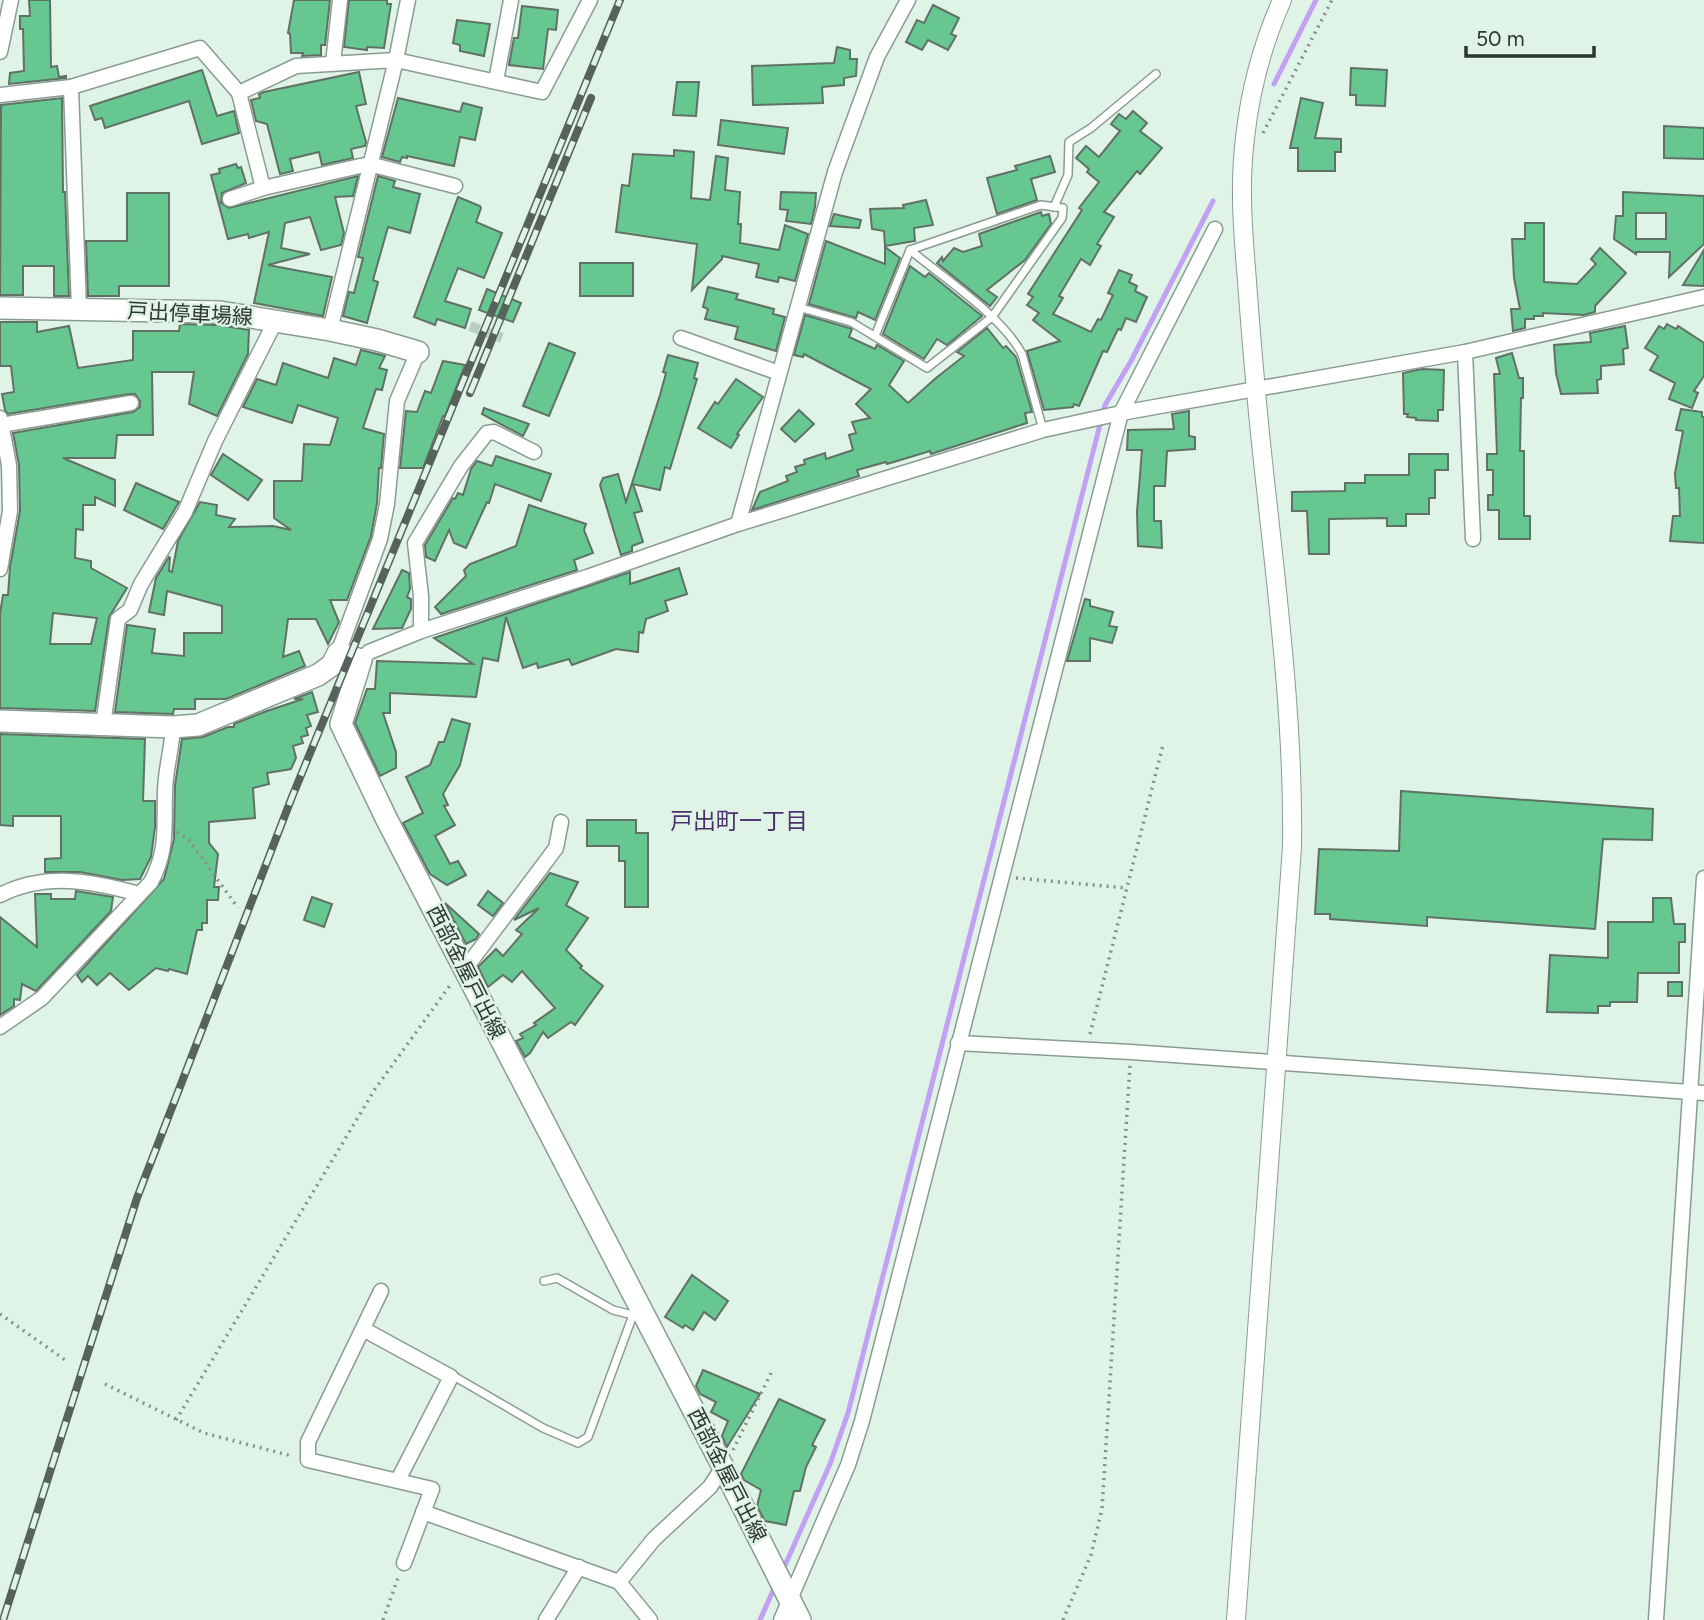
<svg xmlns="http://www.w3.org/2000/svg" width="1704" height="1620" viewBox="0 0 1704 1620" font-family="Figtree,'Noto Sans JP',sans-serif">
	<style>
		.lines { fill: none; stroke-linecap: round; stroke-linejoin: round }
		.stream { stroke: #c2a0f3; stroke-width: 5 }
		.building { fill: #67c790; stroke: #607166; stroke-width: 2; fill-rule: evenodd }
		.pedestrian-tunnel { stroke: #bccdc2; stroke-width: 10; stroke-dasharray: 10 5; stroke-linecap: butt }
		.service-casing { stroke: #899c90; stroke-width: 10 }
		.minor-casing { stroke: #899c90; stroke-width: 17 }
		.tertiary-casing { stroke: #899c90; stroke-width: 20 }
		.secondary-casing { stroke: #899c90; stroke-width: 24 }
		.path { stroke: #839188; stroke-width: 3.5; stroke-dasharray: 2 5; stroke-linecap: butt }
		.service { stroke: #fff; stroke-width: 7 }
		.minor { stroke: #fff; stroke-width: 14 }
		.tertiary { stroke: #fff; stroke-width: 18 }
		.secondary { stroke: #fff; stroke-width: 21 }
		.rail-casing { stroke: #57625b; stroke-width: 8 }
		.rail { stroke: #dff3e6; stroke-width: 5; stroke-dasharray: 16; stroke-linecap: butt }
		.labels { text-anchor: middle; stroke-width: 5; stroke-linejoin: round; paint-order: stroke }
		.street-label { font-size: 21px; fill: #2e3631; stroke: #dff3e6 }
		.neighbourhood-label { font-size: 23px; fill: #4b316b; stroke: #dff3e6 }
	</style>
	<rect width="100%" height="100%" fill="#dff3e6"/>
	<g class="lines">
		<g class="stream">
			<path d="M1274,84L1316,0"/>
			<path d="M782,1572L830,1464L848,1413L1105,405L1131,361L1213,201"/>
			<path d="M760,1620L776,1584"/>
		</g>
	</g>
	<g class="building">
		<path d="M29,0H50L51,67L57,66L59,77L66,76V78L9,84L10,73L24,71L23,29H20V16H30Z"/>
		<path d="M294,0H330L325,45H321V55L302,56L303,53H291L290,34L288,33Z"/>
		<path d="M349,0H387V4H391L384,48L367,47V50L344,47Z"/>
		<path d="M933,5L959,18L951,34L956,36L948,50L928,40L922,50L906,42L917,20L924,23Z"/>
		<path d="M522,6L558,10L556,30L548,29L543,69L509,65L514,38H518Z"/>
		<path d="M457,20L490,24L484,56L460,51V45L453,43Z"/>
		<path d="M837,47L850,50V59H857L856,76L844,78V85L822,87L823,103L753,105L752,66L834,63Z"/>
		<path d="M1351,68L1387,70L1385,106L1356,105V95H1350Z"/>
		<path d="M202,70L217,116L234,111L239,133L202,144L189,101L105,128L102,118L95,120L90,106Z"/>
		<path d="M359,72L366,104L356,106L366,142L365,146L351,149L353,158L322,165L319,152L290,159L293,171L280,174L267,124L256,121L251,100L260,98L259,94L264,92Z"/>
		<path d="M677,82H699L696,116L673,115Z"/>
		<path d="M62,98L63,192H65L69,296H54V266H23V295H0L1,105Z"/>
		<path d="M398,98L460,112L463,103L482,108L475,140L460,137L454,166L407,156V158L402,157L400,162L382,157Z"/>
		<path d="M1301,98L1323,103L1315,138L1341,139V152H1335V171H1298V148H1290Z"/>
		<path d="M1133,111L1147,123L1140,131L1162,148L1140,174L1137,171L1104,212L1114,217L1097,244L1101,246L1090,265L1081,259L1059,296L1063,298L1053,314L1091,332L1098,319L1101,320L1113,295L1108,293L1119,270L1132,275L1129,282L1137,286L1135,291L1147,297L1136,322L1126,318L1121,330L1118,329L1107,352L1103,351L1079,406L1074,404L1073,407L1044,410L1027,351L1060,341L1033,320L1039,313L1027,305L1033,297L1028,294L1082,210L1079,208L1099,182L1087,172L1089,169L1076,158L1086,146L1099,157L1120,131L1111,124L1119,114L1126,119Z"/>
		<path d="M721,120L788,128L784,154L718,145Z"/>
		<path d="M1664,126L1704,128V159L1664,158Z"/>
		<path d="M674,150L694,152L691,198L710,200L716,156L728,158L725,190L740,192L738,224H741L740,243L779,250L785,225L808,234L795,281L779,277L778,282L756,277L759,264L722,256V259L692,290L697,244L616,232L622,185L629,186L633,154L674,156Z"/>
		<path d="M1050,156L1055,172L1031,179L1037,200L997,214L987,178L1017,170L1015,166Z"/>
		<path d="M236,164L238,168L241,167L246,183L222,193L221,203L229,208L358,176L353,196L335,197L344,233L341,245L321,250L310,217L285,223L281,248L310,254L268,265L332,277L323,316L254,303L269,232L249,238L248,234L228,239L211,175L220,173L219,169Z"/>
		<path d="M378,176L395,181L393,187L420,194L410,233L388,227L373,280L378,282L367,323L343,316L349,292L354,293L363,258L358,257Z"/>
		<path d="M781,192L816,193L815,207L811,224L786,221L788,210L780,209Z"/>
		<path d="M1623,192L1704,196V244L1669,277L1670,252H1636V254L1614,239L1616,216H1623ZM1636,213H1666V239H1636Z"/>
		<path d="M127,193H169V286H119V296H88L86,241H127Z"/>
		<path d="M458,197L480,206L481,208L476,222L502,233L484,278L458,268L445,301L471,309L465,328L437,319L435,325L414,317Z"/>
		<path d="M926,200L933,225L914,228L915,241L885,246L884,231L872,229L870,209L904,208L903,205Z"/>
		<path d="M1041,212L1042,216L1049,214L1051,224L1025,260L987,290L997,297L990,306L937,263L942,257L943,261L954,248L963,252L982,246L979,234Z"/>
		<path d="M834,214L861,220L859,228L830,226Z"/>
		<path d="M1525,223H1544V282L1577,284L1596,264L1591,259L1600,248L1626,273L1595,306V312L1584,315L1543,313V316H1534V319H1525V328L1513,331L1511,309H1520L1514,278L1512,239H1525Z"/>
		<path d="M826,241L885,264V247L900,258L875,320L858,312L856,318L809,304Z"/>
		<path d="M1704,250V286L1683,285Z"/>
		<rect x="580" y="263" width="53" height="33"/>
		<path d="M910,266L925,277L929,273L982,316L947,345L937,339L924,359L883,334Z"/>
		<path d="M708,287L738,294L736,299L774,309L773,314L785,317L776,351L735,339L738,327L705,319L708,309L703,307Z"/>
		<path d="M487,289L521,303L513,322L479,310Z"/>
		<path d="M805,315L849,328L852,329L849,337L875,349L877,345L904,361L889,385L908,403L936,378L964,356L957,352L987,328L1003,348L1006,346L1016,357L1032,412L1025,413L1027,423L931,454L930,451L887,464L886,462L857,470L859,476L752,510L760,492L788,481L786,476L797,472L795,467L805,464L804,460L825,453L826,459L853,450L849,435L856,433L852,422L870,418L856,404L871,389L804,354L803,357L794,355Z"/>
		<path d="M0,322H37V332L69,326L78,368L133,360V331H179L180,324L219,325L249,330L248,354L217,416L189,404L194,372H152L153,435H117L115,458H63L115,480V506L95,497V505H83V530L76,529L75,558L91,561V568L127,588L109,617L95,711L0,708V614L3,595H8L10,567L20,511L19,465L13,433L133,412L140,407V401L135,394H129L8,414L5,410L2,394L14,392L11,366H0ZM53,613L97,618L91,644H50Z"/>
		<path d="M1667,324L1676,329L1678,326L1704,343V376L1694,391L1698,393L1692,408L1669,399L1675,383L1650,370L1658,356L1645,348L1659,326L1664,329Z"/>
		<path d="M1625,326L1628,348L1623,349L1624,364L1601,366V379L1597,380L1598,393L1561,394L1556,373L1554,345L1591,342L1590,333Z"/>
		<path d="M549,343L575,353L549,416L523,406Z"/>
		<path d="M361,350L385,356L379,368L387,370L382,390L376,389L363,428L384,434L381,468H379L377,503L371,536L347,600H330L339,622L328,644L316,619H288L283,657L299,651L305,666L226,699H195V709H174L173,714L115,712L127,625L155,629L152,653L184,656V633H222V606L167,591L164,615L149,612L156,578L169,557L170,558L169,571L172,572L178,541L200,502L217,505L216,515L235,519L229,527L273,526L291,530L274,518V481H302L304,444L330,445L338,418L298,405L292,423L243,407L257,379L276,385L283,363L328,378L334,358L356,365Z"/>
		<path d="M1512,353L1519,378H1523V398H1521L1520,451H1524V516H1530V539H1499V510H1488V495H1493V470H1487V454H1497L1494,374H1500L1496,358Z"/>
		<path d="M668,355L698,363L694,378L697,379L670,469L665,467L660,490L633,484L642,511L634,513L643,542L632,546V551L621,555L600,485L603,478L618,474L626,502L660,395L666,373L663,372Z"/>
		<path d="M443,361L465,365L445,416H443L423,468H400L406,411L417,412L425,391L431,393Z"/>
		<path d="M1422,369L1444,370L1443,410H1438V421L1416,420V418L1407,417L1408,414H1404L1403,373Z"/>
		<path d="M736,379L763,397L737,434L739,435L731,448L698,428L715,402L718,404Z"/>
		<path d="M484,408L529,424L523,436L482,414Z"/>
		<path d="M1681,409L1702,412V417H1704V543L1670,541L1673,516H1680L1679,488H1676L1675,473L1683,431L1676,430Z"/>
		<path d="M799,410L814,424L795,442L781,429Z"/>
		<path d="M1189,411V436L1195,437V449L1167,451L1165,486H1154V521H1161L1162,548L1138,546L1137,512L1142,450H1127L1128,430L1174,429L1172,414Z"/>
		<path d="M223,454L262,480L248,500L211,475Z"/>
		<path d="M1409,454H1448V470H1435V498H1429V514H1406V526H1387V518L1329,519V554H1309L1307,511H1292V492L1345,491V483H1365V475H1409Z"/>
		<path d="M496,456L551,474L541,501L495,484L489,503L487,502L466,548L454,543L449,530L435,561L426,557L425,545L453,498L455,499L458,493L463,495L471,469L477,461L492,466Z"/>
		<path d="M136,483L179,502L163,529L124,510Z"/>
		<path d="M529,505L586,524L584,530L593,553L574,560L577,570L441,614L435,607L466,576L464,570L470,564L516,546Z"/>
		<path d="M679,568L687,594L665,601L668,611L646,619L643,633L639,632L638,652L616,649L572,665L569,659L538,668L537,663L523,668L506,617L498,661L483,658L476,697L390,693V713H383L396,752V768L380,776L355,723L367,689H375L377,661L473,664L434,638L630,572V584Z"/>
		<path d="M402,570L409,573L410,589L407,597L411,599V609L402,628L373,629Z"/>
		<path d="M1085,599L1090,600V606L1113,612L1109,626L1117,627L1112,643L1090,638V661H1067Z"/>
		<path d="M312,692L318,712L307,715L311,726L306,728L308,735L301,737L303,743L293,746L296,758L291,769L267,773L269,784L253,788L255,818L209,822V843L218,854L214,887H219L218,900H207V923H202V930H197L187,974L169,969L168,971L156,968L129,990L110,973L97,985L88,976L82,982L77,975L164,879L174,839L175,785L182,739L203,737L228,727H234V724L264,712L303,699H294Z"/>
		<path d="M452,719L470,724L460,765L443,794L448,805L444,806L455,825L435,836L450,864L458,861L466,875L447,885L430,874L403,823L423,813L406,777L430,765L439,742H444Z"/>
		<path d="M0,734L145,739L143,801H155V827L151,857L140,879L122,880L80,872H45V859L61,858V816H13V826L0,825Z"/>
		<path d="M1401,791L1653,809L1652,840L1603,839L1595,929L1427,917V926L1330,919V914H1315L1319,849L1399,851Z"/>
		<path d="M587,820H636V833H648V907H625V861H619V846H587Z"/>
		<path d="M550,873L578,882L566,905L588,918L566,950L582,966L580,968L603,986L575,1025L571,1022L548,1038L543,1032L530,1053L525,1057L516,1041L523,1038L520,1034L536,1025L534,1023L555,1008L522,971L512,982L503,975L488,987L478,967L496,949L503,956L522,934L516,930L539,908L514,920Z"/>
		<path d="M76,891L113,897L111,911L36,991L22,984L20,1000L14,999V1006L0,1015V917L37,947L35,894H51V899H75Z"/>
		<path d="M488,891L503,903L493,916L478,905Z"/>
		<path d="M312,897L332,904L324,927L304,920Z"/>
		<path d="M1653,898H1671L1674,924H1685V942H1679V973H1638L1637,1002H1610V1006H1598V1013L1547,1012L1550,955L1608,958V922H1653Z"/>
		<path d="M445,903L479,934L476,939L466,944Z"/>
		<rect x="1668" y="982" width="14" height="14"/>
		<path d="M692,1275L728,1301L715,1320L704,1312L693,1330L685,1325L683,1328L665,1317Z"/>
		<path d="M703,1370L760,1394L727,1447L722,1436L728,1421L711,1412L716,1402L700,1394L696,1386Z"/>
		<path d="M779,1399L825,1420L812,1445L816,1447L806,1467L800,1491H794L786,1525L765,1521L757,1506L761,1490L744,1480L741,1474Z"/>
	</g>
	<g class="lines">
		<path class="pedestrian-tunnel" d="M470,326L502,338"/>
		<defs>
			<g id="service">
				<path d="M1054,207L1068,175L1069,142L1091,128L1156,74"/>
				<path d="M910,250C944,278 1002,316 1022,354L1043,430"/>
				<path d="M798,307L851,322L927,368L992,317L1062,218L1063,208L1041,205L910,250L875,336"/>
				<path d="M544,1281L557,1278L613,1310L633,1315"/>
				<path d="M451,1377L457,1378L543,1428L578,1443L588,1437L633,1315L640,1312"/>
			</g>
			<g id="minor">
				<path d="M408,0L396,60L542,92L590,0"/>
				<path d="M0,52L11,0"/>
				<path d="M333,63L340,0"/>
				<path d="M496,81L511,0"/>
				<path d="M71,87L200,48L239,93"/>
				<path d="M0,95L71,87L79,309"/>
				<path d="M230,199L263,188"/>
				<path d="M330,330L396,60L296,66L239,93L263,188L369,164L455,186"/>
				<path d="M681,338L779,373"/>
				<path d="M1465,352L1473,539"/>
				<path d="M0,418L9,465L10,511L0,569"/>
				<path d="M1,425L131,403"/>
				<path d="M738,524L835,172L877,57L908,0"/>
				<path d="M421,631V596L415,543L461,466L487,433L494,432L534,452"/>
				<path d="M338,653L380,539L387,504L397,401L418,352"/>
				<path d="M361,660L369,652L421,631L587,577L738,524L1043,430L1121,413L1465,352L1704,297"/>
				<path d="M103,725L118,619L130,610L141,584L185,512L215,441L276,320"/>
				<path d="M0,895C46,872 92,881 139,894"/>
				<path d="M465,969L556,848L561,822"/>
				<path d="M0,1027L42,998L151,882C168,850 164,827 165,792C165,771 172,749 173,727"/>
				<path d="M958,1043L1131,1052L1704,1093"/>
				<path d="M381,1291L308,1442V1460L432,1489L404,1563"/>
				<path d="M363,1329L451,1377L398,1480"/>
				<path d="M423,1512L619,1582L654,1539L710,1487L723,1467"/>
				<path d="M619,1582L650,1620"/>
				<path d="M546,1620L579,1567"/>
				<path d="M781,1620L848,1465L862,1421L1121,413L1215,229"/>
				<path d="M1656,1620L1704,878"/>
			</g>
			<path id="tertiary" d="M1236,1620L1292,847C1294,702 1272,557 1258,413C1254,369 1250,325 1247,281C1243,234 1239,185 1245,138C1250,91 1263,43 1282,0"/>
			<g id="secondary">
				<path d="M0,308L220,312L330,330L377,340L418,352"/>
				<path d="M0,721L173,727L198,725L318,675L332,665L338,653L361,660L341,724L387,820L723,1467L800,1620"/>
			</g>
		</defs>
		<use href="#service" class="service-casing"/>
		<use href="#minor" class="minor-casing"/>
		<use href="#tertiary" class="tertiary-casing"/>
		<use href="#secondary" class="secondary-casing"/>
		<g class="path">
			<path d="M1263,133L1332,0"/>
			<path d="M177,832L189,840L238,908"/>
			<path d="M1016,878L1127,888"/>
			<path d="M1090,1034L1163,745"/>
			<path d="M0,1314L68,1362"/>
			<path d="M105,1384L204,1433L292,1456"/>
			<path d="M176,1420L375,1089L451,984"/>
			<path d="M733,1450L771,1373"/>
			<path d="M383,1620L399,1575"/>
			<path d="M1063,1620L1091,1555L1102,1509L1130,1065"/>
		</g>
		<use href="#service" class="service"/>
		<use href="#minor" class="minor"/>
		<use href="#tertiary" class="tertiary"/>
		<use href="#secondary" class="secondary"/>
		<defs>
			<g id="rail">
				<path d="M470,393L591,98"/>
				<path d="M3,1620L137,1198L292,797L620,0"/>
			</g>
		</defs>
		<use href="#rail" class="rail-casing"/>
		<use href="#rail" class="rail"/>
	</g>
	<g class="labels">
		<g class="street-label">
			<text transform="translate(190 314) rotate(3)" y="7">戸出停車場線</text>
			<text transform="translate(466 972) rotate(63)" y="7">西部金屋戸出線</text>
			<text transform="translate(727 1475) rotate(63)" y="7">西部金屋戸出線</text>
		</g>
		<g class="neighbourhood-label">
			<text x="739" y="829">戸出町一丁目</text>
		</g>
	</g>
	<path d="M1466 46v10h128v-10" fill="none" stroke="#2e3631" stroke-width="3.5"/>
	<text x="1476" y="46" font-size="21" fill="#2e3631" stroke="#dff3e6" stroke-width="5" paint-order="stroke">50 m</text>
</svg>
